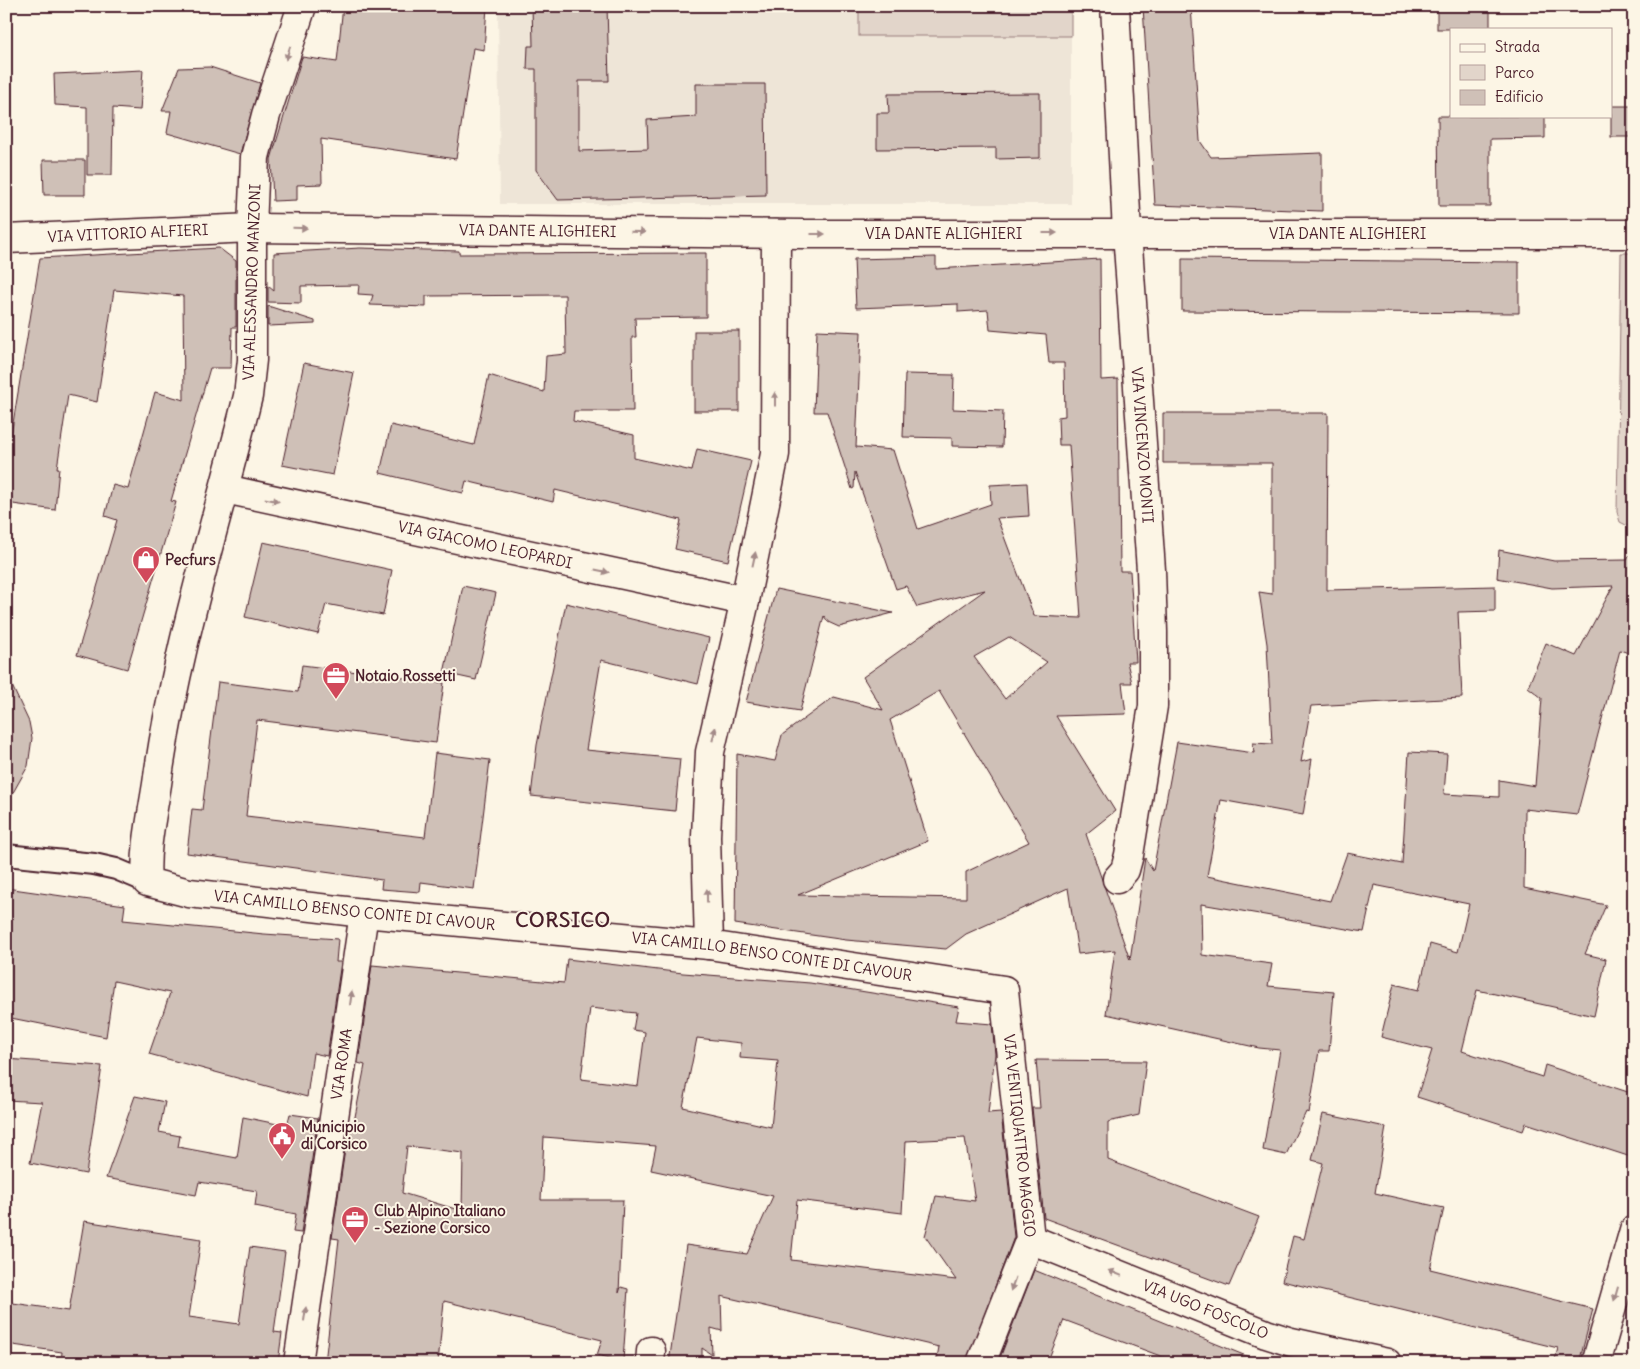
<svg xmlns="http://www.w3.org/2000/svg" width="1640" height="1369" viewBox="0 0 1640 1369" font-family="Delius,sans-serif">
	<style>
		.built { fill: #eee5d7 }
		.green { fill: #e2d5ca; stroke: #967a7a }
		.building { fill: #cfc0b7; stroke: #4a1f2b; fill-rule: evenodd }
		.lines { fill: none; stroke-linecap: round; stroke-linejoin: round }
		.pedestrian-casing { stroke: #4a1f2b; stroke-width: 24 }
		.minor-casing { stroke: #4a1f2b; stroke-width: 31 }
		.pedestrian { stroke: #fcf5e5; stroke-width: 20 }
		.minor { stroke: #fcf5e5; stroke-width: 28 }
		.oneway { fill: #a38a88 }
		.labels { text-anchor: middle; stroke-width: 4; stroke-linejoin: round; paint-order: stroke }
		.street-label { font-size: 15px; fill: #4a1f2b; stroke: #fcf5e5 }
		.poi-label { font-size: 15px; font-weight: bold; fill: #4a1f2b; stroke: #fcf5e5; text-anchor: start }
		.district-label { font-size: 20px; font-weight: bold; letter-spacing: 1px; fill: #4a1f2b; stroke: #fcf5e5 }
	</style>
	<rect width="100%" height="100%" fill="#fcf5e5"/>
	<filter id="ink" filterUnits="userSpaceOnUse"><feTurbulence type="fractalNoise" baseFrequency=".02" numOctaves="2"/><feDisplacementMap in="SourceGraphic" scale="10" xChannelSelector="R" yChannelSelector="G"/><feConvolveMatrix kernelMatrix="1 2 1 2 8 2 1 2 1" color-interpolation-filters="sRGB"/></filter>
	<g filter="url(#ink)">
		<path class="built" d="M498,6H859V36H1071V204H500Z"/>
		<g class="green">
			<rect x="859" y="6" width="212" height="30"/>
			<path d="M1621,253H1634V529L1620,522L1617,512Z"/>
		</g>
		<g class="building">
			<path d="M343,6H487L484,50L473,48L456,159L321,139L322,184L297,185V200L273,201L271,159L302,57L337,62Z"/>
			<path d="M532,6H607L609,81H579V151L648,149L647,120L696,117V84H765L766,195L558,200L536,170V69H527L528,46H533Z"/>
			<path d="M1143,6H1191L1200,141L1211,157L1322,153V211L1155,205Z"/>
			<rect x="1437" y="6" width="53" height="23"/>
			<path d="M210,67L260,83L240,154L167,133L171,111H162L179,68Z"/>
			<path d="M143,70L140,110L113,108L112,175H87V107L55,105L54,74Z"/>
			<path d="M1040,93V158L996,159V148L877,149V113H889L888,94Z"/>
			<rect x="1611" y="106" width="23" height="31"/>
			<path d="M1438,116H1545V138L1490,139V206H1439Z"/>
			<path d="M43,160H85V195H44Z"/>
			<path d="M219,248L236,261V327H232L231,368H210L171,501L176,502L127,669L77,655L117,520L105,516L113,485L128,489L155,392L184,400L183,296L114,290L97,402L68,395L57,468H59L55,510L6,503V466L40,258Z"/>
			<path d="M360,248L459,251V254L706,253V317L635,318L636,337H632L633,411H574L573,421L634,435V458L692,471L697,449L751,461L728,561L675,549L681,520L555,490L553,502L466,481L463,493L380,473L391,425L474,445L489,375L544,392L546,356L566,354L565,295L426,296V307L370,305L373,295L358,294L359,285L301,286V303L268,302V286L274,291V253Z"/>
			<path d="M936,257V269L1100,259L1101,380L1118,379L1120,571H1130L1136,662H1127L1132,683H1122L1126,714L1056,716L1115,811L1086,834L1130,960L1145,858L1153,871L1177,742L1254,753L1253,743L1272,744L1267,644L1259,592L1272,594V463H1163V413H1328L1327,590L1495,586V611L1458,612L1462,698L1311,706L1301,762L1312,759L1303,815L1221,800L1207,876L1330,901L1347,853L1402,864L1409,752L1447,754L1444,794L1499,797V780L1535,786L1542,698L1528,687L1546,643L1576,656L1613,586L1552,588L1497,578L1499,550L1554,561L1627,560L1634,548V655L1620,650L1577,815L1525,809L1524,888L1606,905L1585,954L1606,959L1594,1016L1477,990L1462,1051L1542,1077L1545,1065L1634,1094V1158L1526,1123L1523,1131L1417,1097L1432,1050L1381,1037L1394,984L1419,990L1430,944L1458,952L1469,904L1374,885L1364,932L1201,904L1202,955L1272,964L1268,986L1334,992L1329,1051H1319L1309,1113L1306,1112L1286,1155L1263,1150L1280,1050L1259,1048L1106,1014L1115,950L1078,954L1068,888L966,934L946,949L846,940L735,924L737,754L775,761L782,735L834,697L883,710L863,677L985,590L917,607L906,586L896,589L855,472L854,488L852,489L827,412H814L817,330L861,332L856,447L893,450L918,529L991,504L990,485L1027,483L1029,516L997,518L1034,616L1081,618L1069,445H1059L1058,417L1065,416L1064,363H1049L1046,335L990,330L988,310L958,312V304L856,308L854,259ZM1009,637L1047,662L1005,699L974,657ZM939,691L1029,842L966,872V898L798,895L928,841L890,720Z"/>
			<path d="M1182,259L1519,262V313L1182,311Z"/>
			<path d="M268,306L315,321V324L268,326Z"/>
			<rect x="694" y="331" width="45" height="80"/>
			<path d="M304,363L354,373L333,475L282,465Z"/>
			<path d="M905,374L954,375L953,409L1003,411L1002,447L952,446V438L903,437Z"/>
			<path d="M263,542L392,570L383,615L326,604L318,634L245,617Z"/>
			<path d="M463,586L496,593L476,680L444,673Z"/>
			<path d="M776,589L893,613L839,627L828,622L824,616L800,711L746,702Z"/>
			<path d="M566,603L709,638L698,684L601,660L586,750L680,759L675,811L531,796L537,745Z"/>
			<path d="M302,665L444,683L436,743L257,720L246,816L425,837L435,753L490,760L474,889L421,882L420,892L381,889L382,880L187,853L192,809L202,810L218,682L298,692Z"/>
			<path d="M6,673L29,722L32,738L28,766L6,805Z"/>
			<path d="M6,888L125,905L123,920L264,934L338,939L336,962H341L327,1056L313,1053L307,1097L149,1054L170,993L114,981L106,1037L6,1017Z"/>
			<path d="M567,959L683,973L810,983L959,1007L956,1021L992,1024L995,1054L988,1113L1001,1112L1014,1237L966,1363H936L939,1347L721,1296L722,1331L711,1328L712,1355L702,1348V1363H669L686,1245L747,1254L773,1196L651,1170L656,1146L544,1137L541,1200H623L619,1293L621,1287L628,1289L623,1361L597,1355L602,1340L444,1301L438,1363H325L339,1239L332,1238L349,1122H354L365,1065L358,1063L372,965L564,983ZM590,1008L636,1013L633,1030L645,1032L638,1086L581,1079ZM697,1038L741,1043L740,1058L778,1061L771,1127L683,1107ZM965,1138L975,1201L936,1196L925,1236L956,1280L791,1260L797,1200L902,1213L906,1141ZM407,1146L463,1153L462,1211L402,1193Z"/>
			<path d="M6,1059L102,1066L86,1174L30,1163L42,1102L6,1100Z"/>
			<path d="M1036,1060L1146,1061L1139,1115L1108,1122V1160L1259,1217L1229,1286L1044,1218L1032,1108H1040Z"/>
			<path d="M135,1096L165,1102L159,1132L180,1136L178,1147L237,1158L243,1117L287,1126L290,1114L318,1118L301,1233L293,1232L296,1214L255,1206L257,1191L199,1182L196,1195L106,1178Z"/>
			<path d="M1323,1114L1386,1127L1375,1193L1444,1208L1430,1269L1593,1309L1579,1363H1554L1558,1348L1282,1281L1293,1236L1304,1239L1323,1163L1312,1160Z"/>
			<path d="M84,1221L201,1239L189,1317L239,1324L250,1247L285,1252L274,1332L282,1333L278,1363H61L62,1352L6,1344V1302L69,1311Z"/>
			<path d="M1034,1270L1261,1362V1363H1179L1064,1320L1047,1363H998Z"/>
		</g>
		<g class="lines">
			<defs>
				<path id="pedestrian" d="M6,855L94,864L116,869L147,882"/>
				<g id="minor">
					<path id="s1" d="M302,6L266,115L255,157L252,228V360L248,396C216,525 175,652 157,784C152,816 144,850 147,882L189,893L364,913L709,945L1004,990L1030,1239L981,1363"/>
					<path id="s2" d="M1115,6L1127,232L1151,570L1153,632V706L1129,855L1125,870L1117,879"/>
					<path id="s3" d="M6,239L252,228L803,234H1634"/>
					<path id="s4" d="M225,489L745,601"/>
					<path d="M709,945L706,836L710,752L745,601L775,454L776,234"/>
					<path id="s5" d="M1030,1239L1266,1334L1291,1342L1387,1363"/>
					<path id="s6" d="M298,1363L364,913"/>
					<path d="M650,1363L651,1351"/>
					<path d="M1596,1363L1634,1230"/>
				</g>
			</defs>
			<use href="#pedestrian" class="pedestrian-casing"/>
			<use href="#minor" class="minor-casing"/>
			<use href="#pedestrian" class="pedestrian"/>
			<use href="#minor" class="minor"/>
		</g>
		<defs><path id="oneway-solid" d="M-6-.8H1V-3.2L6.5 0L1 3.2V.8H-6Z" transform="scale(1.25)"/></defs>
		<g class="oneway">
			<use href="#oneway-solid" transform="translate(288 53) rotate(108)"/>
			<use href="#oneway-solid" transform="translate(300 228) rotate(1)"/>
			<use href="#oneway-solid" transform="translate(638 232) rotate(1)"/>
			<use href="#oneway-solid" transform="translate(1050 233)"/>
			<use href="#oneway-solid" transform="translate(818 234)"/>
			<use href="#oneway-solid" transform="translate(775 399) rotate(-90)"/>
			<use href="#oneway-solid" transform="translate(272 500) rotate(12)"/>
			<use href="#oneway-solid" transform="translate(754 559) rotate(-78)"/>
			<use href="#oneway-solid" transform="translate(602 571) rotate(12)"/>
			<use href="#oneway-solid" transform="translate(714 734) rotate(-77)"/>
			<use href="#oneway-solid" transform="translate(707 896) rotate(-91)"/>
			<use href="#oneway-solid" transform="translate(351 998) rotate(-82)"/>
			<use href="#oneway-solid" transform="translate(1115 1273) rotate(-158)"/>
			<use href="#oneway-solid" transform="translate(1013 1284) rotate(110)"/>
			<use href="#oneway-solid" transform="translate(1616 1294) rotate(106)"/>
			<use href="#oneway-solid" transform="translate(305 1314) rotate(-82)"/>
		</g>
	</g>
	<defs>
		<symbol id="shop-pin" viewBox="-11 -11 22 30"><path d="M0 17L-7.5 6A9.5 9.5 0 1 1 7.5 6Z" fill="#d1495b" stroke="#fcf5e5"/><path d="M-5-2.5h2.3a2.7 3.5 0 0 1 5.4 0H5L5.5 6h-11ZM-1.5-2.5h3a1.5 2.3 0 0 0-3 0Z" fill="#fff"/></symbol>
		<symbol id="office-pin" viewBox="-11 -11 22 30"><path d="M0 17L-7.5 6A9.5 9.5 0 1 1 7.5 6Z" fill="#d1495b" stroke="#fcf5e5"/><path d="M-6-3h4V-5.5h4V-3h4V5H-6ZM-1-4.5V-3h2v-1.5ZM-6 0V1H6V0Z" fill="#fff"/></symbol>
		<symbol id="civic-pin" viewBox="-11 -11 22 30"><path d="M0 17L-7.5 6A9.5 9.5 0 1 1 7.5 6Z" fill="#d1495b" stroke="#fcf5e5"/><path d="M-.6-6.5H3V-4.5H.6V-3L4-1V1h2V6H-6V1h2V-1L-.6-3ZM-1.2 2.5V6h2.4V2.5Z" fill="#fff"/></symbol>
	</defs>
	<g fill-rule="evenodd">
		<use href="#shop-pin" x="130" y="544" width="32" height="43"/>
		<use href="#office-pin" x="320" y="660" width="32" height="43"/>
		<use href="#civic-pin" x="266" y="1120" width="32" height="43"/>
		<use href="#office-pin" x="339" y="1204" width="32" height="43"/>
	</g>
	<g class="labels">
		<g class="street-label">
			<text dy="5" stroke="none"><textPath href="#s3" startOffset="532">VIA DANTE ALIGHIERI</textPath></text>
			<text dy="5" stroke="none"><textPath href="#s3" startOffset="122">VIA VITTORIO ALFIERI</textPath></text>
			<text dy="5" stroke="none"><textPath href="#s3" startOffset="938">VIA DANTE ALIGHIERI</textPath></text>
			<text dy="5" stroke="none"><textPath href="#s3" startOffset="1342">VIA DANTE ALIGHIERI</textPath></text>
			<text transform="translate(252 282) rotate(-88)" y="5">VIA ALESSANDRO MANZONI</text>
			<text dy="5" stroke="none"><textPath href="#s2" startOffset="440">VIA VINCENZO MONTI</textPath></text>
			<text dy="5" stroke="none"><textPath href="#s4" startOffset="266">VIA GIACOMO LEOPARDI</textPath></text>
			<text dy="5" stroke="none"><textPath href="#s1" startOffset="1105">VIA CAMILLO BENSO CONTE DI CAVOUR</textPath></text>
			<text dy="5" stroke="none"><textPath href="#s1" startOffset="1525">VIA CAMILLO BENSO CONTE DI CAVOUR</textPath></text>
			<text dy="5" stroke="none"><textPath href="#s6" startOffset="302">VIA ROMA</textPath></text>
			<text dy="5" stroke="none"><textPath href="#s1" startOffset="1906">VIA VENTIQUATTRO MAGGIO</textPath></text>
			<text dy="5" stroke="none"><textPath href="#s5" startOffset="189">VIA UGO FOSCOLO</textPath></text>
		</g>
		<g class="poi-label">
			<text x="165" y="565">Pecfurs</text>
			<text x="355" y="681">Notaio Rossetti</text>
			<text x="301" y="1132">Municipio<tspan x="301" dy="17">di Corsico</tspan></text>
			<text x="374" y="1216">Club Alpino Italiano<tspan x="374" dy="17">- Sezione Corsico</tspan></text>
		</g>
		<g class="district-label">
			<text x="563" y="927">CORSICO</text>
		</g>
	</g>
	<rect width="1640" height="1369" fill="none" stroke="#fcf5e5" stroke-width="25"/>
	<rect x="12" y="12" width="1615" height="1344" fill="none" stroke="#4a1f2b" stroke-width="2" filter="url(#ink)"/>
	<rect x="1450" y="28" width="162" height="90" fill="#fcf5e5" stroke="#b59f9b"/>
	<rect x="1460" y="44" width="25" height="8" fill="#fcf5e5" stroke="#b59f9b"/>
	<text x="1495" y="52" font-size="15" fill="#4a1f2b">Strada</text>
	<rect x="1460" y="65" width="25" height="15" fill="#e2d5ca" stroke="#b59f9b"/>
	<text x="1495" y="78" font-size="15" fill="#4a1f2b">Parco</text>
	<rect x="1460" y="90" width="25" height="15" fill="#cfc0b7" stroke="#b59f9b"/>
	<text x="1495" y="102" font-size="15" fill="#4a1f2b">Edificio</text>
</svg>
